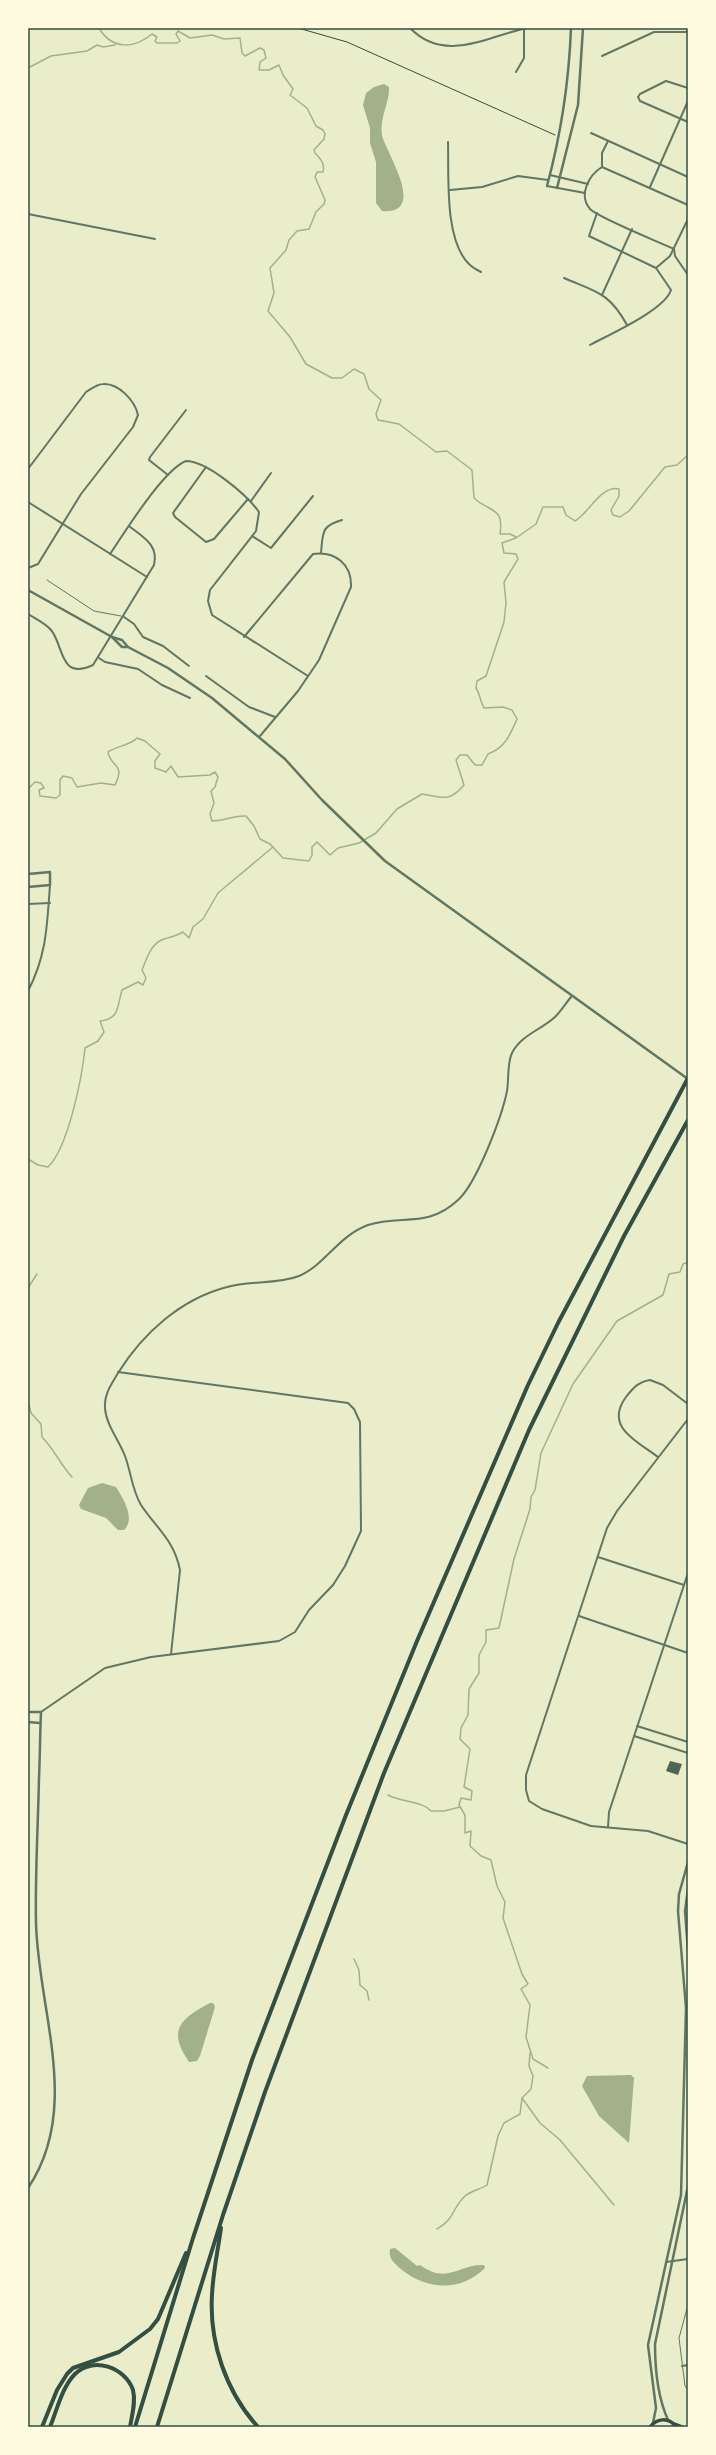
<svg xmlns="http://www.w3.org/2000/svg" width="716" height="2455" viewBox="0 0 716 2455" font-family="Roboto,sans-serif">
	<style>
		.water { fill: #a3b18a }
		.lines { fill: none; stroke-linecap: round; stroke-linejoin: round }
		.stream { stroke: #a3b18a; stroke-width: 1.5 }
		.building { fill: #4f6655 }
		.path { stroke: #344e41; stroke-width: 1 }
		.service { stroke: #617663; stroke-width: 1 }
		.minor { stroke: #617663; stroke-width: 2 }
		.tertiary { stroke: #617663; stroke-width: 2.5 }
		.primary { stroke: #344e41; stroke-width: 3.5 }
		.motorway { stroke: #344e41; stroke-width: 4 }
		.neatline { fill: none; stroke: #344e41; stroke-width: 1.5 }
	</style>
	<rect width="100%" height="100%" fill="#e9edc9"/>
	<g class="water">
		<path d="M384,84L389,87C390,102 379,118 382,135C385,151 429,215 382,211L376,203V162L370,143V128L363,105L366,93L374,87Z"/>
		<path d="M102,1483L116,1487C123,1498 136,1519 124,1530H118L106,1518L81,1509L79,1505L88,1488Z"/>
		<path d="M210,2003H213L215,2007L200,2056L197,2061L189,2062C166,2029 182,2018 210,2003Z"/>
		<path d="M631,2075L634,2078L629,2143L599,2116L582,2086L587,2076Z"/>
		<path d="M395,2248L417,2266L420,2265C447,2285 459,2264 484,2265L485,2268C461,2292 427,2290 402,2270C395,2264 388,2259 390,2249Z"/>
	</g>
	<g class="lines">
		<g class="stream">
			<path d="M99,28C112,50 134,49 152,34L157,37L155,41L157,43H177L180,41L176,34L178,31L190,38L212,35L224,39L240,38L242,53L245,56L260,48L264,50L266,58L260,62L259,70H269L279,65L283,75L293,89L290,95L307,108L316,126L323,130L325,134L324,139L314,150L315,153C321,159 325,164 323,172H317L315,177L325,200L324,204L316,212L309,229L297,231L289,240L286,250L270,268L274,293L268,311L290,337L306,364L332,378H342L354,369L364,374L369,389L381,400L376,414L378,420L399,424L436,452L447,451L472,470L474,498C490,513 504,506 500,534H510L516,537"/>
			<path d="M28,68L51,56L87,51L97,45L103,47L115,45"/>
			<path d="M28,789L35,782L41,783L44,788L39,790L40,796L56,798L60,795V780L63,776L72,778L77,787L101,783L115,785C126,763 110,767 108,752C117,746 131,745 137,738L145,741L160,754L155,761V768L166,772L171,766L178,777L210,775L215,772L218,777L215,787L211,791L214,803L210,814L212,821C225,821 235,815 246,816L254,826L260,839L270,844L283,858L309,861L312,855V847L317,842L330,855L338,848L359,843L376,833L397,809L422,794C442,797 449,803 464,785L456,760L460,755H467L475,765H482L488,754C505,748 510,735 517,719L512,710L503,707L484,708C480,701 480,694 476,688L477,681L486,676L504,622L506,603L504,582L518,559L516,554L504,553L502,543L516,538L536,524L543,507H563L566,515L575,521C589,513 601,485 619,489V496L611,510L613,515L620,517L629,511L665,467L677,465L688,455"/>
			<path d="M28,1159L38,1165L48,1167C68,1148 82,1078 85,1048L98,1041L104,1032L100,1021C120,1019 117,1006 122,990L138,982L143,985L146,978L142,970C147,958 151,943 164,939C171,937 176,936 183,932L189,938L193,927L203,919L218,893L273,847"/>
			<path d="M28,1288L37,1274"/>
			<path d="M28,1401L31,1413L41,1424L42,1437C54,1449 60,1464 72,1477"/>
			<path d="M388,1795C401,1802 422,1801 431,1811H444L460,1807"/>
			<path d="M354,1959L359,1970L360,1985L367,1991L369,2000"/>
			<path d="M548,2068L533,2059L526,2037L530,2005L521,1989L528,1984L522,1974L503,1918L505,1902L497,1886L491,1860L481,1856L470,1846L471,1831L465,1833V1815L459,1805L461,1798L471,1800L472,1791L464,1787L470,1749L460,1739L461,1728L468,1715L469,1689L479,1673V1655L486,1642V1630L499,1628L514,1559L530,1509L531,1497L535,1490L541,1453L573,1384L617,1321L663,1295L669,1274L680,1272L683,1264L688,1262"/>
			<path d="M522,2098L540,2123L560,2140L614,2205"/>
			<path d="M437,2229C455,2219 452,2208 465,2196C471,2191 481,2189 487,2185L498,2136L504,2123L520,2114L522,2098L531,2089L533,2076L529,2066L530,2053"/>
		</g>
	</g>
	<path class="building" d="M670,1761L682,1764L678,1775L666,1771Z"/>
	<g class="lines">
		<path class="path" d="M298,28L347,42L555,135"/>
		<g class="service">
			<path d="M47,580L94,611L121,616"/>
			<path d="M688,2305L679,2338L685,2386L688,2390"/>
		</g>
		<g class="minor">
			<path d="M410,28C445,64 488,36 527,28"/>
			<path d="M602,56L654,32H688"/>
			<path d="M516,72L524,58V28"/>
			<path d="M688,88L666,81L640,94L638,97L640,101L688,122"/>
			<path d="M591,133L688,177"/>
			<path d="M448,142C449,175 444,240 469,264C472,267 477,270 481,272"/>
			<path d="M602,166V153L608,141"/>
			<path d="M550,175L588,184"/>
			<path d="M547,186L585,193"/>
			<path d="M650,187L688,101"/>
			<path d="M450,190L482,187L518,176L548,180"/>
			<path d="M688,205L602,167C589,175 578,195 590,209C599,218 659,242 674,249L675,256L688,275"/>
			<path d="M28,214L155,239"/>
			<path d="M656,268L670,256L688,219"/>
			<path d="M564,278C596,292 609,292 627,325"/>
			<path d="M602,295L632,229"/>
			<path d="M590,345C608,335 665,310 671,290L656,268L589,236L597,213"/>
			<path d="M206,467L173,513L175,517L206,542L214,539L248,499"/>
			<path d="M28,469L86,392C91,389 97,384 103,384C119,383 135,401 138,415L133,427L81,494L38,564L28,568"/>
			<path d="M168,475L149,460L150,457L186,410"/>
			<path d="M251,501L271,473"/>
			<path d="M28,502L147,577"/>
			<path d="M252,536L271,548L313,496"/>
			<path d="M321,553C323,532 321,526 342,520"/>
			<path d="M110,554C125,532 163,470 186,461C207,461 247,495 259,512L256,531L210,590L208,601L212,615L308,676"/>
			<path d="M28,614C36,619 45,623 51,630C64,645 59,681 93,665L154,565C159,545 143,537 129,526"/>
			<path d="M124,617L134,624L143,637L163,646L189,666"/>
			<path d="M244,637L313,554C335,551 352,564 351,587L319,660L298,691L260,736"/>
			<path d="M99,658L105,662L138,669L162,685L190,698"/>
			<path d="M206,676L249,707L275,717"/>
			<path d="M28,904L50,903"/>
			<path d="M28,991C47,955 47,924 50,885"/>
			<path d="M688,1419L617,1511L607,1528L526,1775V1790L529,1801L542,1809L591,1826L648,1831L688,1844"/>
			<path d="M658,1457C637,1441 604,1427 626,1397C633,1388 638,1382 650,1380L663,1385L688,1404"/>
			<path d="M598,1557L684,1585"/>
			<path d="M579,1616L688,1653"/>
			<path d="M171,1654L180,1570C174,1540 157,1529 141,1505C132,1490 131,1472 125,1456C119,1440 106,1425 105,1408C104,1394 111,1385 118,1373C143,1333 181,1299 227,1287C250,1280 276,1285 299,1276C325,1265 338,1236 368,1225C401,1214 427,1229 458,1200C477,1183 502,1116 507,1091C509,1079 507,1063 512,1053C521,1035 541,1030 555,1017C561,1011 566,1003 571,997"/>
			<path d="M41,1712L105,1668L151,1657L279,1641L295,1632L309,1610L333,1585L345,1566L361,1531L360,1422L354,1409L348,1403L118,1372"/>
			<path d="M637,1726L688,1742"/>
			<path d="M634,1736L688,1753"/>
			<path d="M608,1827L609,1812L688,1573"/>
			<path d="M666,2262L688,2259"/>
			<path d="M682,2366L688,2365"/>
		</g>
		<g class="tertiary">
			<path d="M547,186C561,134 569,82 571,28"/>
			<path d="M557,188L578,105L583,28"/>
			<path d="M28,590L112,637L122,640L128,647L168,668L212,698L285,759L322,800L385,861L688,1079"/>
			<path d="M112,637L122,647H128"/>
			<path d="M28,874L50,872V885L28,887"/>
			<path d="M28,1712H41C40,1734 40,1756 39,1778C38,1827 35,1875 36,1923C38,2011 82,2108 28,2188"/>
			<path d="M28,1722L40,1723"/>
			<path d="M688,1889L685,1911L688,1951"/>
			<path d="M668,2420C658,2398 655,2368 655,2344L688,2186"/>
			<path d="M653,2423L656,2408L648,2345L681,2195L686,2008L678,1911L679,1894L688,1862"/>
		</g>
		<g class="primary">
			<path d="M674,2424L682,2427"/>
			<path d="M650,2427C657,2418 669,2417 676,2427"/>
		</g>
		<g class="motorway">
			<path d="M221,2228C218,2250 213,2272 212,2295C209,2342 226,2392 258,2427"/>
			<path d="M42,2427L57,2390L67,2374L73,2368L119,2352L150,2329L158,2319L186,2253"/>
			<path d="M50,2427C57,2410 62,2387 75,2374C93,2356 125,2367 133,2390C136,2402 132,2415 130,2427"/>
			<path d="M135,2427L193,2238L252,2060L346,1815L417,1641L528,1385L558,1323L688,1078"/>
			<path d="M157,2427L223,2215L265,2092L384,1773L529,1430L624,1236L688,1120"/>
		</g>
	</g>
	<rect width="716" height="2455" fill="none" stroke="#fefae0" stroke-width="58"/>
	<rect x="29" y="29" width="658" height="2397" class="neatline"/>
</svg>
